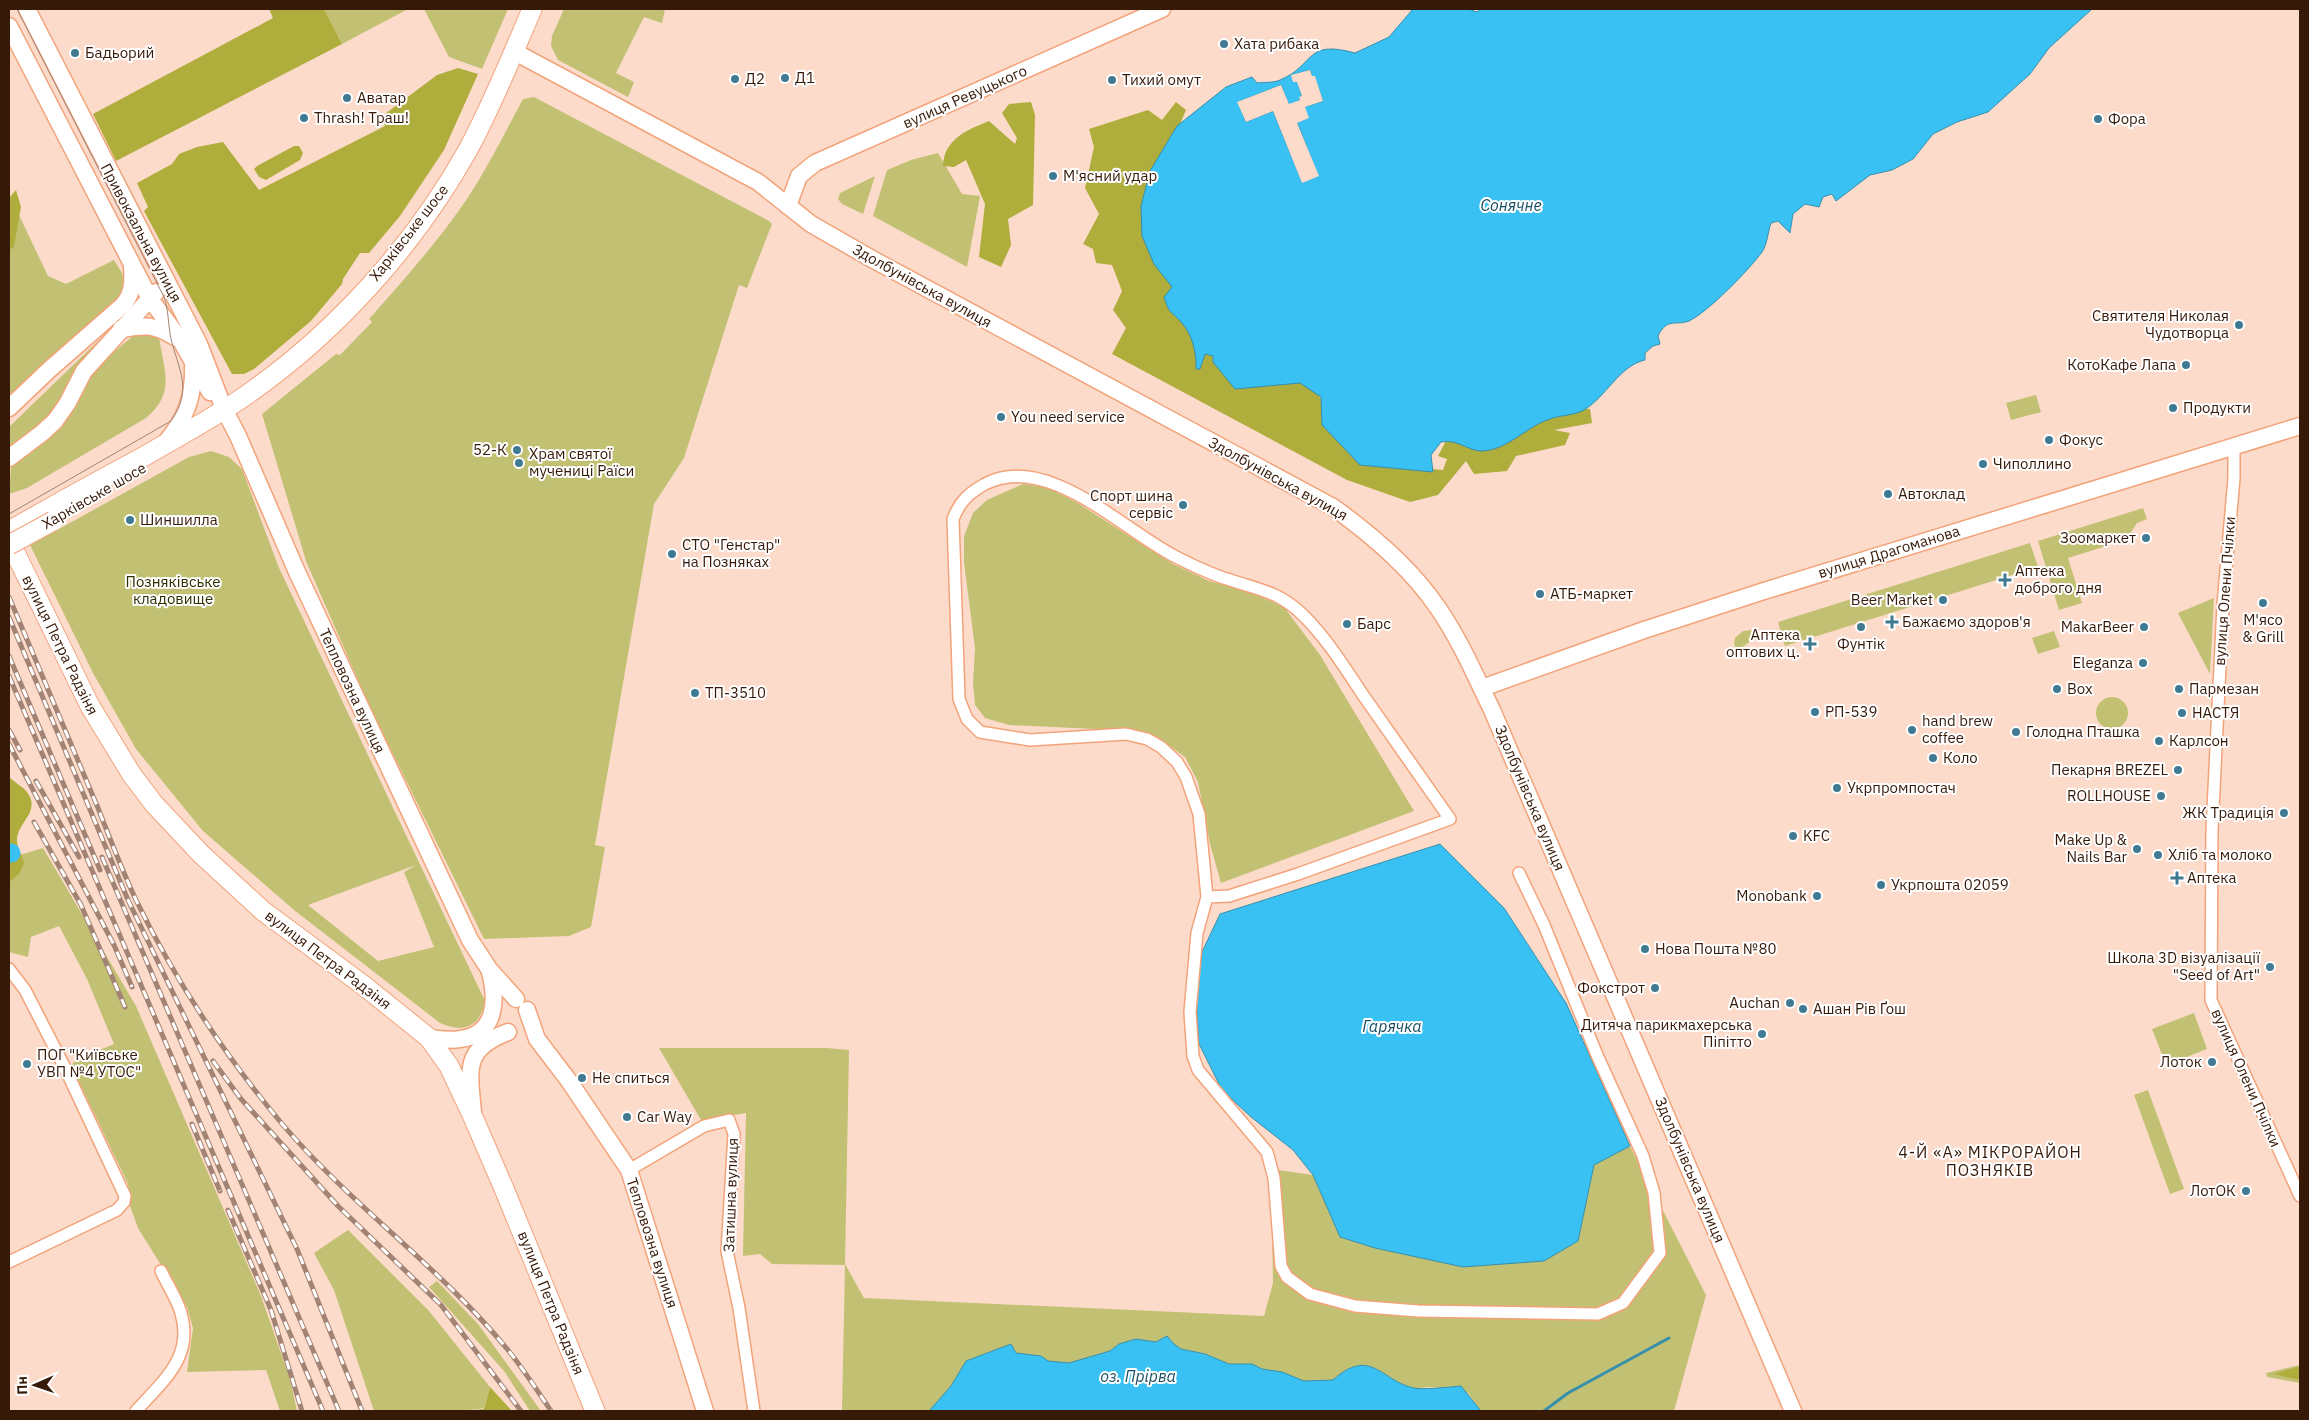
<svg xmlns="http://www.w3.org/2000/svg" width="2309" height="1420" viewBox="0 0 2309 1420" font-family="'IBM Plex Sans',sans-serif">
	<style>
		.green { fill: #c2c173; fill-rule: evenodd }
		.forest { fill: #afad3b }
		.water { fill: #39c1f3; stroke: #388fac; fill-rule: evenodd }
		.pier { fill: #fddbcb; fill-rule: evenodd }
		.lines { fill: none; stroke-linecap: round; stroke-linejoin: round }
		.stream { stroke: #388fac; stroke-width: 3 }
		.river { stroke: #39c1f3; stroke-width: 19 }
		.street-casing { stroke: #f2a37a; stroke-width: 14 }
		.secondary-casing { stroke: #f2a37a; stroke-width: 19 }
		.primary-casing { stroke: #f2a37a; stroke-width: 21 }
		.street { stroke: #fff; stroke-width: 11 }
		.secondary { stroke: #fff; stroke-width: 16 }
		.primary { stroke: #fff; stroke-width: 19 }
		.tram { stroke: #a38373; stroke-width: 1 }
		.rail-casing { stroke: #a38373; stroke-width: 5 }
		.rail { stroke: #fff; stroke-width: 3; stroke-dasharray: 9; stroke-linecap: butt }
		.primary-bridge-casing { stroke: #f2a37a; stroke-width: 21; stroke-linecap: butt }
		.primary-bridge { stroke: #fff; stroke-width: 19 }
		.poi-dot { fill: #3f7a92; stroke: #fff; stroke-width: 2 }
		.labels { text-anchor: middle; stroke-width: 4; stroke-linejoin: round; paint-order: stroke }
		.poi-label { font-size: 15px; fill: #371908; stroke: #fff; text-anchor: start }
		.street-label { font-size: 15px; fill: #371908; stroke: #fff }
		.park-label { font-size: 15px; fill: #302f00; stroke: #fff }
		.water-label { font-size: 16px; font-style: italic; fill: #184e63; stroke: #fff }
		.neighbourhood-label { font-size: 16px; letter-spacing: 1px; fill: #371908; stroke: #fff }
	</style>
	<rect width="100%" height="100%" fill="#fddbcb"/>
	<g class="green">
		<path d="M324,9H408L342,44Z"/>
		<path d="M424,9H508L482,69L449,57Z"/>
		<path d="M564,9H665L662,23L644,17L616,73L634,82L628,97L558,60L551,46L552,36Z"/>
		<path d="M534,97L769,221L772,224L747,288L739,285L684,458L654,504L595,845L605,847L591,927L569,936L484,939L368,703L306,561L262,414L336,354L340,355L372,322L369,319C401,283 432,248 460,209C484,175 503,136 523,99Z"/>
		<path d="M938,153L962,194L980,196L967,267L873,216L887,170L911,160Z"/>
		<path d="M875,176L863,214L842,204L838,199L840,193Z"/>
		<path d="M9,194L48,276L66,284L114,260L122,273L126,290L115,305L14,401L9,390Z"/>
		<path d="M126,314L60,410L9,452V427Z"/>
		<path d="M148,332L159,337C164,371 176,393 146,418L27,488L9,494L11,466L56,431L98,365L133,336Z"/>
		<path d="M2036,395L2041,412L2011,420L2006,403Z"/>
		<path d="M211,451L229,457L242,469L279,568L485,1001C481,1026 463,1034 440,1023L294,910L203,831L136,749L93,673L30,545L189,457ZM416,865L404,872L434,947L378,961L308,905Z"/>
		<path d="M1023,484L1047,487L1076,502L1173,564L1209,581L1247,591L1284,607L1320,655L1414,811L1221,883L1210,844L1198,782L1185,757L1154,735L1095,729L1009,725L985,718L975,705L973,683L975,648L964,563V536L973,513L987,500Z"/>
		<path d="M2143,508L2147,519L2137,523L2126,540L2068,558L2082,603L2059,610L2038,541Z"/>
		<path d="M2030,543L2038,567L1785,646L1778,622Z"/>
		<path d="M2214,598L2210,674L2178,613Z"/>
		<path d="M1751,630L1755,638L1737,651L1734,644L1735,638L1743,631Z"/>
		<path d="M2054,631L2060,647L2038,654L2032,638Z"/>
		<circle cx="2112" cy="713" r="16"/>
		<path d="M43,848L136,1006L261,1296L290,1379L297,1411H280L266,1370L187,1372L193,1328L187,1307L138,1228L129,1203L128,1184L71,1065L76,1060L114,1044L87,979L59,926L31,937L28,957L9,952V858Z"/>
		<path d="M2194,1013L2207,1049L2166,1065L2152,1029Z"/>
		<path d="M659,1048H827L849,1050L845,1264L864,1298L1264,1316L1273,1283L1271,1169L1313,1175L1340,1237L1375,1248L1578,1241L1594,1165L1630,1146L1706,1295L1674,1411H1481L1468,1393C1456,1391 1441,1387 1429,1387C1424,1387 1419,1389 1414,1388C1382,1381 1370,1346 1333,1380L1304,1381L1282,1372L1262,1369L1252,1364H1229L1205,1354L1181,1349L1174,1344L1167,1336L1156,1342L1136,1339L1119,1344L1110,1351L1069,1363L1048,1361L1041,1356L1016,1353L1011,1344L966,1361L951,1386L929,1411H842L845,1265L772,1264L760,1254L743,1256L746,1113L701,1120Z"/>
		<path d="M2148,1090L2184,1189L2170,1194L2134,1095Z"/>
		<path d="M348,1230L429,1311L490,1387L484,1408L463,1411H374L334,1290L314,1253Z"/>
		<path d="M437,1281L478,1324L541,1411H530L504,1371L429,1287Z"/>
		<path d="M2300,1365V1383L2267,1377L2266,1373Z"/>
	</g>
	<g class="forest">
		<path d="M269,9H324L342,44L116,161L93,114L273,18Z"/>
		<path d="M458,68L478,74L444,150L400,216L369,253H360L343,279L342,284L311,321L254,369L244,374H232L144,211L148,207L137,183L172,164L179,154L197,147L223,142L259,190L385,126L381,117L437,75Z"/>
		<path d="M1031,102L1035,115L1033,205L1008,219L1011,245L1001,267L979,257L985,204L966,160L954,167L943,166C944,139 967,130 989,121L1015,144L1017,138L1002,113L1009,104Z"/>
		<path d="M1176,102L1186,110L1164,162L1304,376L1328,388L1319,398L1331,400L1375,464L1443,470L1447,459L1438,456L1448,437L1558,408L1590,409L1592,423L1554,430L1570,433L1565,445L1516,456L1507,471L1474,474L1466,461L1438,495L1410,502L1347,480L1112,354L1126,328L1113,310L1122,291L1112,265L1096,263L1093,249L1083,244L1099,214L1085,188L1094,147L1089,129L1148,110L1162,120Z"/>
		<path d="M294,146H299L303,153L300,160L266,180L259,177L254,169L257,166Z"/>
		<path d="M16,190L21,207L14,247L9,250V198Z"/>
		<path d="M9,777C14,782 22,786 27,792C42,812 16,823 17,841C17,849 23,856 24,863L19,874L9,882Z"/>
		<path d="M2298,1367L2300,1368V1380L2273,1374Z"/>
		<path d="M490,1387L512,1411H463L484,1409Z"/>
	</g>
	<g class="water">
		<path d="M1413,9H1468L1477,12L1480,9H2092L2049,48L2030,74L1988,112L1957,122L1933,134L1913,159L1892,170L1870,175L1836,201L1832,194L1823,197L1819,207L1805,204L1793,214L1790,233L1778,221L1771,223C1768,232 1767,245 1762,252C1749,270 1708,312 1689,321C1677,326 1667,317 1658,336L1660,344L1653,346L1645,353V360C1619,366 1607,396 1584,410C1573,416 1558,415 1547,420C1525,428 1506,451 1481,451C1466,450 1458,439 1441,442L1431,455L1433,472L1360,465L1322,425L1321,397L1300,383L1235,389L1213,362V356L1205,354L1200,369H1196C1197,354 1192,333 1181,322C1169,309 1170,315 1164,297L1172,287L1154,264L1142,236L1141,206L1150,171L1177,126L1226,87L1252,77L1257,83C1264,82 1274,83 1280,80C1316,65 1304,39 1355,53L1389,37ZM1310,70L1312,77L1314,76L1323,101L1304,107L1308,118L1297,122L1318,176L1302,182L1273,111L1246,122L1238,102L1281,85L1289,105L1300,100C1304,92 1297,81 1292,75Z"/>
		<path d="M1440,844L1504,908L1566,1003L1630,1146L1594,1165L1578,1241L1544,1261L1463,1267L1375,1248L1340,1237L1313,1175L1293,1150L1251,1117L1222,1090L1199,1044L1196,998L1202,952L1220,914Z"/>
		<path d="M1167,1336L1174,1344L1181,1349L1205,1354L1229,1364H1252L1262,1369L1282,1372L1304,1381L1333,1380C1371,1346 1381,1381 1414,1388C1422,1390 1450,1387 1461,1386L1481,1411H929L951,1386L966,1361L1011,1344L1016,1353L1041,1356L1048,1361L1069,1363L1110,1351L1119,1344L1136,1339L1156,1342Z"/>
	</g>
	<path class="pier" d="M1310,70L1312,76H1315L1323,101L1305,107L1309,118L1297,123L1319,176L1302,183L1273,111L1246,122L1237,102L1281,85L1289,104L1300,100L1299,97L1302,96L1297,82H1293L1291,75ZM1308,73L1310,78L1313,79L1320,100L1303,105L1305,116L1295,122L1315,175L1303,179L1275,110L1272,109L1247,119L1241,104L1279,88L1288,107L1301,102L1304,96L1299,80L1294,77Z"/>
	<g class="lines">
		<path class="stream" d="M1544,1411L1568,1393L1669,1338"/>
		<path class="river" d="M9,853H11"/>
		<defs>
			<g id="street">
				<path d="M2234,447V478L2223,605L2212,830L2211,1000L2300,1196"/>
				<path d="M1207,897L1229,896L1298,874L1450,819C1421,777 1392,736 1363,695C1345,668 1327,639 1304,616C1279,591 1259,590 1227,579C1210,574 1194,566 1178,558C1126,533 1048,451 985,484C969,493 960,501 953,519L959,699L967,719L980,732L1030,740L1126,734L1147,739L1161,747L1177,762L1186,777L1199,814L1207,897L1197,933L1190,1012L1193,1056L1198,1070L1267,1152L1274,1178L1281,1266L1287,1277L1310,1294L1355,1306L1418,1311L1598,1314L1623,1303L1660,1253L1654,1193L1643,1156L1597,1055L1544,925L1519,873"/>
				<path d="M9,969L25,990L63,1064L125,1196L124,1202L117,1210L9,1262"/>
				<path d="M629,1170L704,1126L729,1120L734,1134L727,1251L739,1308L754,1411"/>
				<path d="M136,1411C163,1381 194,1357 181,1313C177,1299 167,1284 161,1271"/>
			</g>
			<g id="secondary">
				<path d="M27,9L199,344L224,409L238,436L297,572L470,940L489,969L516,999"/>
				<path d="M9,26L150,299L180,339L210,392"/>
				<path d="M513,51L758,182L811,224L872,259L1333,507C1372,535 1411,568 1438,608C1460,640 1475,675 1492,710L1793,1411"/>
				<path d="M788,206L799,176L815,163L1162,9"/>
				<path d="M121,329C146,325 153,324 175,337"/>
				<path d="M9,408L50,369L122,306C133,294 133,283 132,267"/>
				<path d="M167,441C186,417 194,397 193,366"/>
				<path d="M9,458L42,433L55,421L67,404L84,371L156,292"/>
				<path d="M1482,688L1644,630L1764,591L2300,426"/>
				<path d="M527,1010L537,1039L569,1081L629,1170L705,1411"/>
				<path d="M429,1038C439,1039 450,1041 460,1039C497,1035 497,999 490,972"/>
				<path d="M473,1112C469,1069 463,1049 508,1032"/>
			</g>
			<g id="primary">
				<path d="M9,531C53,506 98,481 143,457C177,437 212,419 245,396C336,333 415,245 469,148C493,103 512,56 532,9"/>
				<path d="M9,540L90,706L132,775L154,804L201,854L263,911L363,985L429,1038L449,1066L473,1117L505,1191L595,1411"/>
			</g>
		</defs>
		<use href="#street" class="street-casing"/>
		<use href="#secondary" class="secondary-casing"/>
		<use href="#primary" class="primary-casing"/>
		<use href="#street" class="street"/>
		<use href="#secondary" class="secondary"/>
		<use href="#primary" class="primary"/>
		<path class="tram" d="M9,514L171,421C193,390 179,371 171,339C168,325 169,312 164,297L17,9"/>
		<defs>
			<g id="rail">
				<path d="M9,597C39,667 68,738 98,808C110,839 122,870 136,900C175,980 226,1057 283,1125C352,1206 441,1268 508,1350C524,1370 537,1390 551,1411"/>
				<path d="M9,617L128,900L297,1249L362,1411"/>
				<path d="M9,656L100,870"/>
				<path d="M9,676L323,1411"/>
				<path d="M9,730L20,750"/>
				<path d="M9,744L114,945L132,987"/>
				<path d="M36,781L79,857"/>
				<path d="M34,822L81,905L125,1007"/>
				<path d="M102,857L339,1411"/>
				<path d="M213,1061L241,1099L338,1206L441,1305L521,1411"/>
				<path d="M192,1124L220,1191"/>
				<path d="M228,1210L271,1310L302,1411"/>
			</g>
		</defs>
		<use href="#rail" class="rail-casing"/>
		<use href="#rail" class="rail"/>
		<defs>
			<path id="primary-bridge" d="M9,545L53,521"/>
		</defs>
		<use href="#primary-bridge" class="primary-bridge-casing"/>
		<use href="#primary-bridge" class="primary-bridge"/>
	</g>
	<g class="poi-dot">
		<circle cx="1224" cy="44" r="5"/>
		<circle cx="75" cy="53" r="5"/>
		<circle cx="785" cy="78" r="5"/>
		<circle cx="735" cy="79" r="5"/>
		<circle cx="1112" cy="80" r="5"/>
		<circle cx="347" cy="98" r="5"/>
		<circle cx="304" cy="118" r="5"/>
		<circle cx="2098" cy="119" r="5"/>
		<circle cx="1053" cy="176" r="5"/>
		<circle cx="2239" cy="325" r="5"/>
		<circle cx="2186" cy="365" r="5"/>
		<circle cx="2173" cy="408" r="5"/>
		<circle cx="1001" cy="417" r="5"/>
		<circle cx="2049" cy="440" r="5"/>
		<circle cx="517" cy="450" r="5"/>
		<circle cx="519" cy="463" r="5"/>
		<circle cx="1983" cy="464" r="5"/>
		<circle cx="1888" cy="494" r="5"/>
		<circle cx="1183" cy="505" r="5"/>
		<circle cx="130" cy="520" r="5"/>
		<circle cx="2146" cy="538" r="5"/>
		<circle cx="672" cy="554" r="5"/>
		<path d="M2002.5 572.5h5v5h5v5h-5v5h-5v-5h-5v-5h5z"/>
		<circle cx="1540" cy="594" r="5"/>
		<circle cx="1943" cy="600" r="5"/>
		<circle cx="2263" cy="603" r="5"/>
		<path d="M1889.5 614.5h5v5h5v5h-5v5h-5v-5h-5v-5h5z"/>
		<circle cx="1347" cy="624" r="5"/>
		<circle cx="1861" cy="627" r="5"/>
		<circle cx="2144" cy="627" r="5"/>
		<path d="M1807.5 636.5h5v5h5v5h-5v5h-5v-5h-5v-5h5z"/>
		<circle cx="2143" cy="663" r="5"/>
		<circle cx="2057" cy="689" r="5"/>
		<circle cx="2179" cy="689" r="5"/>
		<circle cx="695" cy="693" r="5"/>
		<circle cx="1815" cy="712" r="5"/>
		<circle cx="2182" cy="713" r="5"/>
		<circle cx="1912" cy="730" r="5"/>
		<circle cx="2016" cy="732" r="5"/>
		<circle cx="2159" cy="741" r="5"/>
		<circle cx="1933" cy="758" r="5"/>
		<circle cx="2178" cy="770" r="5"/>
		<circle cx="1837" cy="788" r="5"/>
		<circle cx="2161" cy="796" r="5"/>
		<circle cx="2284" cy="813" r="5"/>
		<circle cx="1793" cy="836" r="5"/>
		<circle cx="2137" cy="849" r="5"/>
		<circle cx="2158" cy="855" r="5"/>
		<path d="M2174.5 870.5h5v5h5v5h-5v5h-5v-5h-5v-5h5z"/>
		<circle cx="1881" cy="885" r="5"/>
		<circle cx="1817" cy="896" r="5"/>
		<circle cx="1645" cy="949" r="5"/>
		<circle cx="2270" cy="967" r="5"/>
		<circle cx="1655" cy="988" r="5"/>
		<circle cx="1790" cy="1003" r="5"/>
		<circle cx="1803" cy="1009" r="5"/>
		<circle cx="1762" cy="1034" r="5"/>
		<circle cx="2212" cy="1062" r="5"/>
		<circle cx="27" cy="1064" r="5"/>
		<circle cx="582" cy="1078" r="5"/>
		<circle cx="627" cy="1117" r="5"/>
		<circle cx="2246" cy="1191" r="5"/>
	</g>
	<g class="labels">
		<g class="poi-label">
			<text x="1234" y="49">Хата рибака</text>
			<text x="85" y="58">Бадьорий</text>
			<text x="795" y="83">Д1</text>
			<text x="745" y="84">Д2</text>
			<text x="1122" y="85">Тихий омут</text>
			<text x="357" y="103">Аватар</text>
			<text x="314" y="123">Thrash! Траш!</text>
			<text x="2108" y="124">Фора</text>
			<text x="1063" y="181">М'ясний удар</text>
			<text x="2229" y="321" text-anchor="end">Святителя Николая<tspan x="2229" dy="17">Чудотворца</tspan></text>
			<text x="2176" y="370" text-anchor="end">КотоКафе Лапа</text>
			<text x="2183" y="413">Продукти</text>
			<text x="1011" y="422">You need service</text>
			<text x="2059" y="445">Фокус</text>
			<text x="507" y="455" text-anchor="end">52-К</text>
			<text x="529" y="459">Храм святої<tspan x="529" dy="17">мучениці Раїси</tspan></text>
			<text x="1993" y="469">Чиполлино</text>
			<text x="1898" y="499">Автоклад</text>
			<text x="1173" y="501" text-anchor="end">Спорт шина<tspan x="1173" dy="17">сервіс</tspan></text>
			<text x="140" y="525">Шиншилла</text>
			<text x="2136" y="543" text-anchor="end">Зоомаркет</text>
			<text x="682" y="550">СТО "Генстар"<tspan x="682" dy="17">на Позняках</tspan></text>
			<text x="2015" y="576">Аптека<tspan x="2015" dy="17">доброго дня</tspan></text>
			<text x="1550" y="599">АТБ-маркет</text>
			<text x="1933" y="605" text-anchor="end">Beer Market</text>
			<text x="2263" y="625" text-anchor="middle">М'ясо<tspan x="2263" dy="17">&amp; Grill</tspan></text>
			<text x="1902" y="627">Бажаємо здоров'я</text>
			<text x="1357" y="629">Барс</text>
			<text x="2134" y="632" text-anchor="end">MakarBeer</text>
			<text x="1800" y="640" text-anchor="end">Аптека<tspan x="1800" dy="17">оптових ц.</tspan></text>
			<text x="1861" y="649" text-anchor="middle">Фунтік</text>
			<text x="2133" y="668" text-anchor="end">Eleganza</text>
			<text x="2067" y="694">Box</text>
			<text x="2189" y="694">Пармезан</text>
			<text x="705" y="698">ТП-3510</text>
			<text x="1825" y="717">РП-539</text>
			<text x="2192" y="718">НАСТЯ</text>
			<text x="1922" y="726">hand brew<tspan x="1922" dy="17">coffee</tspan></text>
			<text x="2026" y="737">Голодна Пташка</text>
			<text x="2169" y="746">Карлсон</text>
			<text x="1943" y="763">Коло</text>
			<text x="2168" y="775" text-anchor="end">Пекарня BREZEL</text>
			<text x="1847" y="793">Укрпромпостач</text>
			<text x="2151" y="801" text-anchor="end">ROLLHOUSE</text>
			<text x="2274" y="818" text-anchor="end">ЖК Традиція</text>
			<text x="1803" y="841">KFC</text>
			<text x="2127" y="845" text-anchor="end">Make Up &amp;<tspan x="2127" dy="17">Nails Bar</tspan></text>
			<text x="2168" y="860">Хліб та молоко</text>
			<text x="2187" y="883">Аптека</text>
			<text x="1891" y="890">Укрпошта 02059</text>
			<text x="1807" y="901" text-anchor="end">Monobank</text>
			<text x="1655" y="954">Нова Пошта №80</text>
			<text x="2260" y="963" text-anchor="end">Школа 3D візуалізації<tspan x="2260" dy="17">"Seed of Art"</tspan></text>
			<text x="1645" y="993" text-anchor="end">Фокстрот</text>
			<text x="1780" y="1008" text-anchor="end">Auchan</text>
			<text x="1813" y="1014">Ашан Рів Ґош</text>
			<text x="1752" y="1030" text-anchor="end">Дитяча парикмахерська<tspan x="1752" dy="17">Піпітто</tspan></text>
			<text x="37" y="1060">ПОГ "Київське<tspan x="37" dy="17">УВП №4 УТОС"</tspan></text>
			<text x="2202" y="1067" text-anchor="end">Лоток</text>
			<text x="592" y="1083">Не спиться</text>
			<text x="637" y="1122">Car Way</text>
			<text x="2236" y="1196" text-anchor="end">ЛотОК</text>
		</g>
		<g class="street-label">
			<text transform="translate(965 97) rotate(-24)" y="5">вулиця Ревуцького</text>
			<text transform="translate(141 233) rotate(62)" y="5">Привокзальна вулиця</text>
			<text transform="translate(409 233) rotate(-52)" y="5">Харківське шосе</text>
			<text transform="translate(922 286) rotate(29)" y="5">Здолбунівська вулиця</text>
			<text transform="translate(1278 479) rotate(29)" y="5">Здолбунівська вулиця</text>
			<text transform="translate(94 496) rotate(-30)" y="5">Харківське шосе</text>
			<text transform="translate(1889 552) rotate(-17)" y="5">вулиця Драгоманова</text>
			<text transform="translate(2225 591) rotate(-86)" y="5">вулиця Олени Пчілки</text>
			<text transform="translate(60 645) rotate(64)" y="5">вулиця Петра Радзіня</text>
			<text transform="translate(352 691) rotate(65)" y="5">Тепловозна вулиця</text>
			<text transform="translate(1530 798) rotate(67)" y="5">Здолбунівська вулиця</text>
			<text transform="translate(328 960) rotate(37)" y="5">вулиця Петра Радзіня</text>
			<text transform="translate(2246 1078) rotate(66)" y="5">вулиця Олени Пчілки</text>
			<text transform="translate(1690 1170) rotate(67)" y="5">Здолбунівська вулиця</text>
			<text transform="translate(731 1195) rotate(-88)" y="5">Затишна вулиця</text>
			<text transform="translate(652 1243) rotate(72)" y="5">Тепловозна вулиця</text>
			<text transform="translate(551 1303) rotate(68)" y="5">вулиця Петра Радзіня</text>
		</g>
		<g class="park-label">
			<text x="173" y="587">Позняківське<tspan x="173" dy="17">кладовище</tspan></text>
		</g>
		<g class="water-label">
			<text x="1511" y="211">Сонячне</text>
			<text x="1392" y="1032">Гарячка</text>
			<text x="1138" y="1382">оз. Прірва</text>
		</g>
		<g class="neighbourhood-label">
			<text x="1990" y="1158">4-Й «А» МІКРОРАЙОН<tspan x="1990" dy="18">ПОЗНЯКІВ</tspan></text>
		</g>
	</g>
	<rect width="2309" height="1420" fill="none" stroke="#371908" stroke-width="20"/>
	<g transform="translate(35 1385) rotate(268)" stroke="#ffffff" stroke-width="4" paint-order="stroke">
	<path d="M0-4L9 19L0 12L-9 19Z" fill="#371908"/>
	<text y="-8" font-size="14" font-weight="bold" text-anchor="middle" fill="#371908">Пн</text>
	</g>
</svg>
